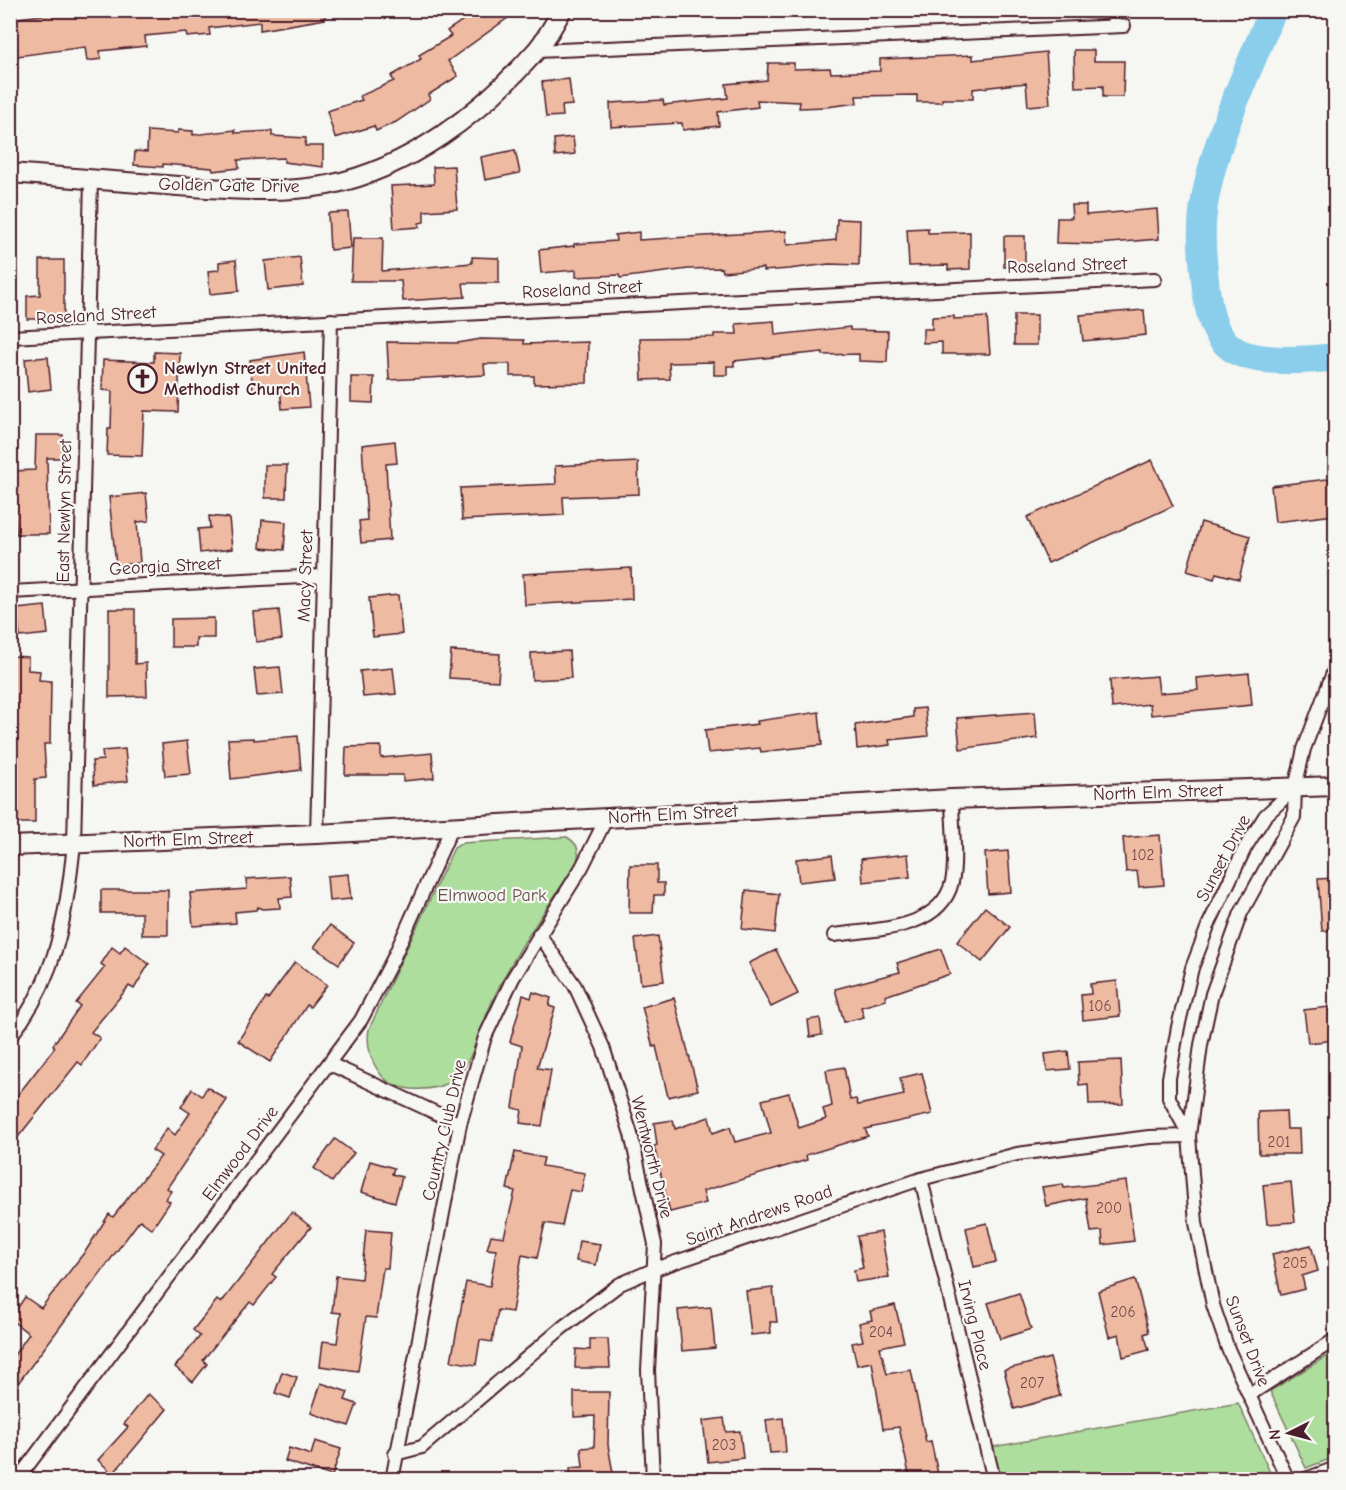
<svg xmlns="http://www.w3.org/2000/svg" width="1346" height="1490" viewBox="0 0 1346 1490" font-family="'Comic Neue',sans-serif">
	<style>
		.green { fill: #aede9e; stroke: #7c7e64; stroke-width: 1.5 }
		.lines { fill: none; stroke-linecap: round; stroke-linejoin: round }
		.river { stroke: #8aceeb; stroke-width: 28 }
		.building { fill: #efbaa2; stroke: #4a1f2b; stroke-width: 1.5 }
		.street-casing { stroke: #4a1f2b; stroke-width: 16 }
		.secondary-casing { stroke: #4a1f2b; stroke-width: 22 }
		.street { stroke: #f6f6f2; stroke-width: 12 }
		.secondary { stroke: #f6f6f2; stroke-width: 18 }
		.labels { text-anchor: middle; stroke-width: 4.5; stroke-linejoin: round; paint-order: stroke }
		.number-label { font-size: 15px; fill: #734649 }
		.street-label { font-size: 18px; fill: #4a1f2b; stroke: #f6f6f2 }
		.poi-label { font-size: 18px; font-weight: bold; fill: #4a1f2b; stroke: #f6f6f2; text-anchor: start }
		.park-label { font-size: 18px; fill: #634f48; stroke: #f6f6f2 }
	</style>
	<rect width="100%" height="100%" fill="#f6f6f2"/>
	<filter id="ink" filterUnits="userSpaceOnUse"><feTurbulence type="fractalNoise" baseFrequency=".0167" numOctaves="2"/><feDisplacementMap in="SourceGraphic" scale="12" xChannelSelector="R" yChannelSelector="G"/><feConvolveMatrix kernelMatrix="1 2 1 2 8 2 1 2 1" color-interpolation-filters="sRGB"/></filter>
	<g filter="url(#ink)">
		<g class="green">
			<path d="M567,837C578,844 580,850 577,863C545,911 510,958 488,1011C481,1028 469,1070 454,1080C434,1092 398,1094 382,1076C371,1063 366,1045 369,1029L454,848L462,843Z"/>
			<path d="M1335,1351V1457L1306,1468L1270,1391Z"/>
			<path d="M1238,1403L1273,1479H996L987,1448Z"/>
		</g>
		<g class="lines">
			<path class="river" d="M1273,10C1247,73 1212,144 1203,212C1200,238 1203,263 1206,289C1209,313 1213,338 1236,351C1259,364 1310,360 1336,357"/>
		</g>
		<g class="building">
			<path d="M83,10H325V19L260,30V22L209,28L210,35L187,37L186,32L145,36L146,46L100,51L101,59L87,61L85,47L10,57V19Z"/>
			<path d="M478,10H519L448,61L458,76L428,95L430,99L396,122L376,131L374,126L335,138L327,111L362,100L360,96L394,81L391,76L421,59L419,55L451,36L447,31Z"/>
			<path d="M1074,50H1094V61H1124L1123,97H1103V86L1075,87Z"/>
			<path d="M1046,52L1050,104L1028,106L1026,83L973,89V99H942V102H917V95L856,96L857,103L826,107L799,108L800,102L757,100L758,107L718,112L719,126L683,130L682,123L611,127L610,103L663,100L664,105L728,98L726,84L767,80L768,63H794V69L830,68L831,73L880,71V59L973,55V60Z"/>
			<path d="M569,79L572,105L562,106L563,116L546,117L542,82Z"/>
			<path d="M178,130L193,131V135L235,130V133L272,131V136L306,138L305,146H323V167L284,162V158L238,160L239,168L213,171L212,168L163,164V167L134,165L135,151L147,152L148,131L178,133Z"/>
			<path d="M573,137L575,154L555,156L554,139Z"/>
			<path d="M515,150L520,173L485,180L481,157Z"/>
			<path d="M454,166L457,209L424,211V222L419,223V227L394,229L391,186L434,184L433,167Z"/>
			<path d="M1071,205H1086V215L1157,209L1159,239L1097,244L1056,243L1057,218H1072Z"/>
			<path d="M348,212L351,248L330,250L328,213Z"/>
			<path d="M837,219L860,220L859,265L829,264L789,269L763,271V268L723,272L722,268L688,269L620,278L619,275L576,277V270L541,273L539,250L574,246V244L616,241L615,235L639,232V240L786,231L787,245L836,240Z"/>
			<path d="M928,228V233L970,232V269L948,270V265L909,266L907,229Z"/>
			<rect x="1004" y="236" width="21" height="31"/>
			<path d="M353,238H383L382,271L472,263V257L499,258V283H463L465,297L403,301L401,281H351Z"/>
			<path d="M300,257L303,286L268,290L265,261Z"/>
			<path d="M40,260H64V319H27V296L40,295Z"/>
			<path d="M236,260L239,291L210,294L208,271L219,270V262Z"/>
			<path d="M1144,310L1146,335L1083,341L1080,315Z"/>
			<rect x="1014" y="315" width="23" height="30"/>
			<path d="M954,316V319L987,317L990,354H942V342L923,343V329H932V317Z"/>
			<path d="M774,321L775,335L850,327V330L888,331L887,362L859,361V354L823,355V352L734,361V366H727V375H714V362L669,363L670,379L642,380L640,338L714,337V334H737L736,324Z"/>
			<path d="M481,339L524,340V344L588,342L587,383L534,384V376H510V364H484L485,375L389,380L387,342L458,343Z"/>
			<path d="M154,352L180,353L178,412L144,411L142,456L107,455L108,429H111L112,391L102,390L103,360L154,362Z"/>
			<path d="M304,352L309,407L282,409L280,388L253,391L250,360Z"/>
			<path d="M48,357L51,389L28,392L25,359Z"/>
			<path d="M351,377H374L373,403L351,402Z"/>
			<path d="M36,435H63L62,458H47L49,534H16L13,471L35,470Z"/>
			<path d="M395,441L397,463L386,464L390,540L361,543L359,521L367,520L362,445Z"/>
			<path d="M1152,460L1173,506L1048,563L1027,517Z"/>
			<path d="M638,462L639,494L563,497L564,515L462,520L460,488L556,484L555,466Z"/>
			<path d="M265,465H287L286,498H265Z"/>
			<path d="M1335,478V515L1275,522L1271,486Z"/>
			<path d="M146,493L149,521L137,522L140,563L116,565L109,497Z"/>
			<path d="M209,516L229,518L232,549L200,553L198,529L210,528Z"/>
			<path d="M262,520L286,522L284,550L260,548Z"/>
			<path d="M1201,522L1250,536L1239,579L1216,573L1214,579L1187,571Z"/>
			<path d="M631,568L632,599L525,605L523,574Z"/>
			<path d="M398,595L402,634L373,637L369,598Z"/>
			<path d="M45,606L48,634L20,637L17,609Z"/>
			<path d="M109,609H135V664L146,663L147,696L109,697Z"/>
			<path d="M279,610L282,639L256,642L253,612Z"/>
			<path d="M214,618V638H196V647H171V619Z"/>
			<path d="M451,651L500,654L498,681L449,678Z"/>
			<path d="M569,651L571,678L532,680L531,653Z"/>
			<path d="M10,656L28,657V670L40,671L39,680L51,681L50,744H44L46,778L35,779V823H10Z"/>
			<path d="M280,667L283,694L257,696L254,669Z"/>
			<path d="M393,668L396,694L363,697L360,671Z"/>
			<path d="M1249,673L1252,705L1151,715L1150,704L1112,708L1110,680L1157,676L1159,693L1198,690L1197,678Z"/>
			<path d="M925,708L928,736L889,740L890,745L857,749L855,725L913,717V709Z"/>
			<path d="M819,712L822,745L761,752L760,748L708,753L705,730L758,724L757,721Z"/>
			<path d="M1035,712L1037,738L960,749L957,718Z"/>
			<path d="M298,736L301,770L231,779L228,739L254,738V740Z"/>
			<path d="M187,741L191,774L165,776L162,744Z"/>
			<path d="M381,746V758L432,753L434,778L403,781V775H345L346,747Z"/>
			<path d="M125,749L128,781L94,785L92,761L103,760L102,751Z"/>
			<path d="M1160,835L1164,885L1139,887L1137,871L1126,872L1123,838Z"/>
			<path d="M1008,851L1011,892L988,894L985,853Z"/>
			<path d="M908,854L910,877L863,882L861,859Z"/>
			<path d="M832,855L835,878L799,882L796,859Z"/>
			<path d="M630,865H657V883H664V895H654L653,913H629Z"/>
			<path d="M348,874L351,899L329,901L327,876Z"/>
			<path d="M290,876L292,897L279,898L280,908L262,909L258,907L256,910L235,912L236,923L193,926L190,893L247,889L246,879Z"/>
			<path d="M1335,878V930L1322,931L1318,879Z"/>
			<path d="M101,890H168V935H142V913H101Z"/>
			<path d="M746,890L779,894L775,933L742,929Z"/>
			<path d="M985,907L1010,927L982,962L957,942Z"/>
			<path d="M330,925L354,943L339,964L314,947Z"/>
			<path d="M658,936L664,981L641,984L635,939Z"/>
			<path d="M125,946L149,964L134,989L129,986L91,1032L100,1038L82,1065L78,1062L10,1147V1105L55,1047L53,1045L80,1006L76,1003L105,967L101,964L112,947L120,953Z"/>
			<path d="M941,949L950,974L885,996L886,1000L861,1007L864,1017L844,1022L835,989L900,972L897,963Z"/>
			<path d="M776,950L798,994L771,1007L749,963Z"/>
			<path d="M295,962L327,985L310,1007L307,1005L270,1062L238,1041L266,998L268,999Z"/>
			<path d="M1117,981L1120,1016L1083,1020L1081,995L1091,994L1090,984Z"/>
			<path d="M533,992L551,998L549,1006L555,1008L537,1068L551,1070L542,1126L520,1123L522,1110L513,1108L522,1046L510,1042L523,995L531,998Z"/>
			<path d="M674,998L698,1090L668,1097L656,1046L653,1047L642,1007Z"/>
			<path d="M1329,1007L1330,1016H1335V1040L1308,1043L1304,1010Z"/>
			<path d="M820,1018L822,1035L810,1037L808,1020Z"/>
			<path d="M1068,1051L1070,1069L1047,1071L1045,1054Z"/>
			<path d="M1121,1060L1123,1104L1089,1105L1088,1084L1079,1085L1078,1062Z"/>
			<path d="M844,1067L850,1100L856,1099L858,1105L904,1095L900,1078L922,1073L932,1114L865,1129L868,1136L806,1155L807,1160L703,1191L706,1203L670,1212L654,1146L657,1145L654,1123L673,1120L675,1129L709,1117L713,1133L730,1127L735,1142L771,1133L762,1100L789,1093L799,1128L826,1119L823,1109L832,1106L826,1070Z"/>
			<path d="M207,1087L227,1100L167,1188L171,1191L166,1199L170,1202L152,1229L140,1220L10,1394V1361L29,1334L10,1319L25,1297L41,1308L87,1249L109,1214L113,1217L161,1156L152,1150L167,1128L175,1135L190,1113L181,1107L192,1089L202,1096Z"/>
			<path d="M1286,1111L1287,1129H1299L1300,1154H1259L1258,1112Z"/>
			<path d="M335,1139L354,1153L332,1182L314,1168Z"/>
			<path d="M515,1152L544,1158L542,1166L585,1173L581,1192L570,1190L562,1226L545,1223L537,1258L522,1255L512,1312L498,1310L492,1342L480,1340L476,1365L451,1361L466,1282L490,1286L496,1250L487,1249L491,1235L504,1237L515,1191L507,1189Z"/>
			<path d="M370,1161L394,1168L392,1174L402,1177L395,1202L361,1192Z"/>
			<path d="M1126,1181L1134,1241L1103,1245L1102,1231L1091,1232L1086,1198L1046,1206L1042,1187L1063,1184L1064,1188Z"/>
			<path d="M1291,1182L1295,1222L1267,1224L1263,1185Z"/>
			<path d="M292,1212L311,1227L272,1274L276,1277L254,1305L250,1302L203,1360L207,1364L193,1382L175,1367L200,1336L193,1330L217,1300L221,1303Z"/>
			<path d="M987,1223L996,1262L974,1267L966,1228Z"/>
			<path d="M366,1230L391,1232L388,1268H383L376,1318L366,1317L358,1371L320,1366L323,1341L337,1343L341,1313L332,1312L336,1276L361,1279Z"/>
			<path d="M881,1232L889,1277L856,1282L854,1270L863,1268L857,1236Z"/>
			<path d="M579,1241L600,1244L596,1265L576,1261Z"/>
			<path d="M1311,1245L1318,1271L1302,1276L1305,1289L1281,1295L1272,1254Z"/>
			<path d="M1135,1279L1149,1332L1144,1334L1149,1350L1123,1357L1119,1334L1109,1337L1098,1291Z"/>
			<path d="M773,1288L777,1322H770L771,1333L751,1335L746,1291Z"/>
			<path d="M1019,1293L1031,1329L1000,1339L988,1303Z"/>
			<path d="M895,1305L904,1342L880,1347L887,1374L911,1370L926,1442L931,1441L939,1479H910L899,1427L883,1429L872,1362L857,1365L852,1343L863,1341L859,1323L872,1320L870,1311Z"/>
			<path d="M711,1307L715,1348L682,1351L678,1310Z"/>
			<path d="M590,1339H608L610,1368H575L576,1349L590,1350Z"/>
			<path d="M1050,1358L1060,1396L1014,1409L1004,1370Z"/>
			<path d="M282,1372L297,1377L290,1398L275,1393Z"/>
			<path d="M321,1383L348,1392L345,1400L357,1404L349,1426L311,1413Z"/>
			<path d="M574,1392H609L608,1445L614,1479H571L570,1468L583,1467L581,1448L594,1447L595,1416L574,1417Z"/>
			<path d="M148,1394L167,1409L113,1474L98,1460L128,1427L124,1424Z"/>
			<path d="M724,1418L726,1432L740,1431L743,1458L708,1462L703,1421Z"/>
			<path d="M783,1418L786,1452L770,1453L766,1420Z"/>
			<path d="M315,1441L341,1449L332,1476L285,1461L289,1448L311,1455Z"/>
		</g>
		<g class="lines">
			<defs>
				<g id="street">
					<path d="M1113,10L1114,26"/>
					<path d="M536,51L1124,26"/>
					<path d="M10,337L1155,279"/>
					<path d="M10,592L322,576"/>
					<path d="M317,834L331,320"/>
					<path d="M539,934L575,986L603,1047L631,1134L655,1244L648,1370L653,1480"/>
					<path d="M834,935C874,929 940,931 952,882C957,860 952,823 952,799"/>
					<path d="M10,1037C56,981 67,914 74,843L91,180"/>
					<path d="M330,1064L460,1124"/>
					<path d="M1189,1135L1169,1098V1078L1178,1027L1192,968L1208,926L1245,848L1265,816L1295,788"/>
					<path d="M921,1179L994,1480"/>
					<path d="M1249,1395L1336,1339"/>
					<path d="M395,1454L422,1447L563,1327L620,1284L655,1269L921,1179L1017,1154L1149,1137L1189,1136"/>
					<path d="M17,1480L361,1020L393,959L453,825"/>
					<path d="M392,1480L460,1124L485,1037L513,978L582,867L607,817"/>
					<path d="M1288,1480L1228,1349L1213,1305L1196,1223L1189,1136L1201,1045L1212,994L1241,913L1294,817L1295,788L1304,749L1336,665"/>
					<path d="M1303,1480L1336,1468"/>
				</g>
				<g id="secondary">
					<path d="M10,173C66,177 122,182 178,186C228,189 279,194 328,185C409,169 481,113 535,52C546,40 554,24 562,10"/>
					<path d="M10,846L317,834L952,799L1336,786"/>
				</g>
			</defs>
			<use href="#street" class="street-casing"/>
			<use href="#secondary" class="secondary-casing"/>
			<use href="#street" class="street"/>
			<use href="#secondary" class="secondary"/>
		</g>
	</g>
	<defs>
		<symbol id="church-ring" viewBox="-11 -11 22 22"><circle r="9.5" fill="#f6f6f2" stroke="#4a1f2b" stroke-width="1.5"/><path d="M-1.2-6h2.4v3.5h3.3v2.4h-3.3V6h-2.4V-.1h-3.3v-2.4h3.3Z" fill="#4a1f2b"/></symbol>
	</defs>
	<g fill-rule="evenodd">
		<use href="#church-ring" x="126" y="362" width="33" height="33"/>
	</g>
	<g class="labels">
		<g class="number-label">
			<text x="1143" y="860">102</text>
			<text x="1100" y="1011">106</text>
			<text x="1279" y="1147">201</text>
			<text x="1109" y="1213">200</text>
			<text x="1295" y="1268">205</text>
			<text x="1123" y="1317">206</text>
			<text x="881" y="1337">204</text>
			<text x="1032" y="1388">207</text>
			<text x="724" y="1450">203</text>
		</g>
		<g class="street-label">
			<text transform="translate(229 185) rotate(1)" y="6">Golden Gate Drive</text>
			<text transform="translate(1067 265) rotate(-2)" y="6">Roseland Street</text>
			<text transform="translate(582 289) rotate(-3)" y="6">Roseland Street</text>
			<text transform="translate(96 315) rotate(-3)" y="6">Roseland Street</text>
			<text transform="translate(64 511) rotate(-89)" y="6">East Newlyn Street</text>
			<text transform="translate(165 566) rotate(-3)" y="6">Georgia Street</text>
			<text transform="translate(305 576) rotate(-88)" y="6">Macy Street</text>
			<text transform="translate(1158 792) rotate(-2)" y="6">North Elm Street</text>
			<text transform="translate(673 814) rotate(-3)" y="6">North Elm Street</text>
			<text transform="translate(188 839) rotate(-2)" y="6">North Elm Street</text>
			<text transform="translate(1223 858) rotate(-62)" y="6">Sunset Drive</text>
			<text transform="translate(444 1130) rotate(-77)" y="6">Country Club Drive</text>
			<text transform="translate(240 1153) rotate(-53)" y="6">Elmwood Drive</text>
			<text transform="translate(652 1157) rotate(76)" y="6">Wentworth Drive</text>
			<text transform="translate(759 1215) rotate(-19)" y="6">Saint Andrews Road</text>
			<text transform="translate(975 1325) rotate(76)" y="6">Irving Place</text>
			<text transform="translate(1248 1341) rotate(69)" y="6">Sunset Drive</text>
		</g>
		<g class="poi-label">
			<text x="164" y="374">Newlyn Street United<tspan x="164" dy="21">Methodist Church</tspan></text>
		</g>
		<g class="park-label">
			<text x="492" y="901">Elmwood Park</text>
		</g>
	</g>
	<rect width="1346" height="1490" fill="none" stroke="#f6f6f2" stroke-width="36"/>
	<rect x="18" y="18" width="1310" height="1454" fill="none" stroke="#4a1f2b" stroke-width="2" filter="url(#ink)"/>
	<g transform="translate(1289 1433) rotate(264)" stroke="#f6f6f2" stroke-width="4.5" paint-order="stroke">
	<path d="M0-4.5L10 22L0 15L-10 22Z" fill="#4a1f2b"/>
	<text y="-9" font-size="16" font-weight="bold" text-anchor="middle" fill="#4a1f2b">N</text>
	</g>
</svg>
